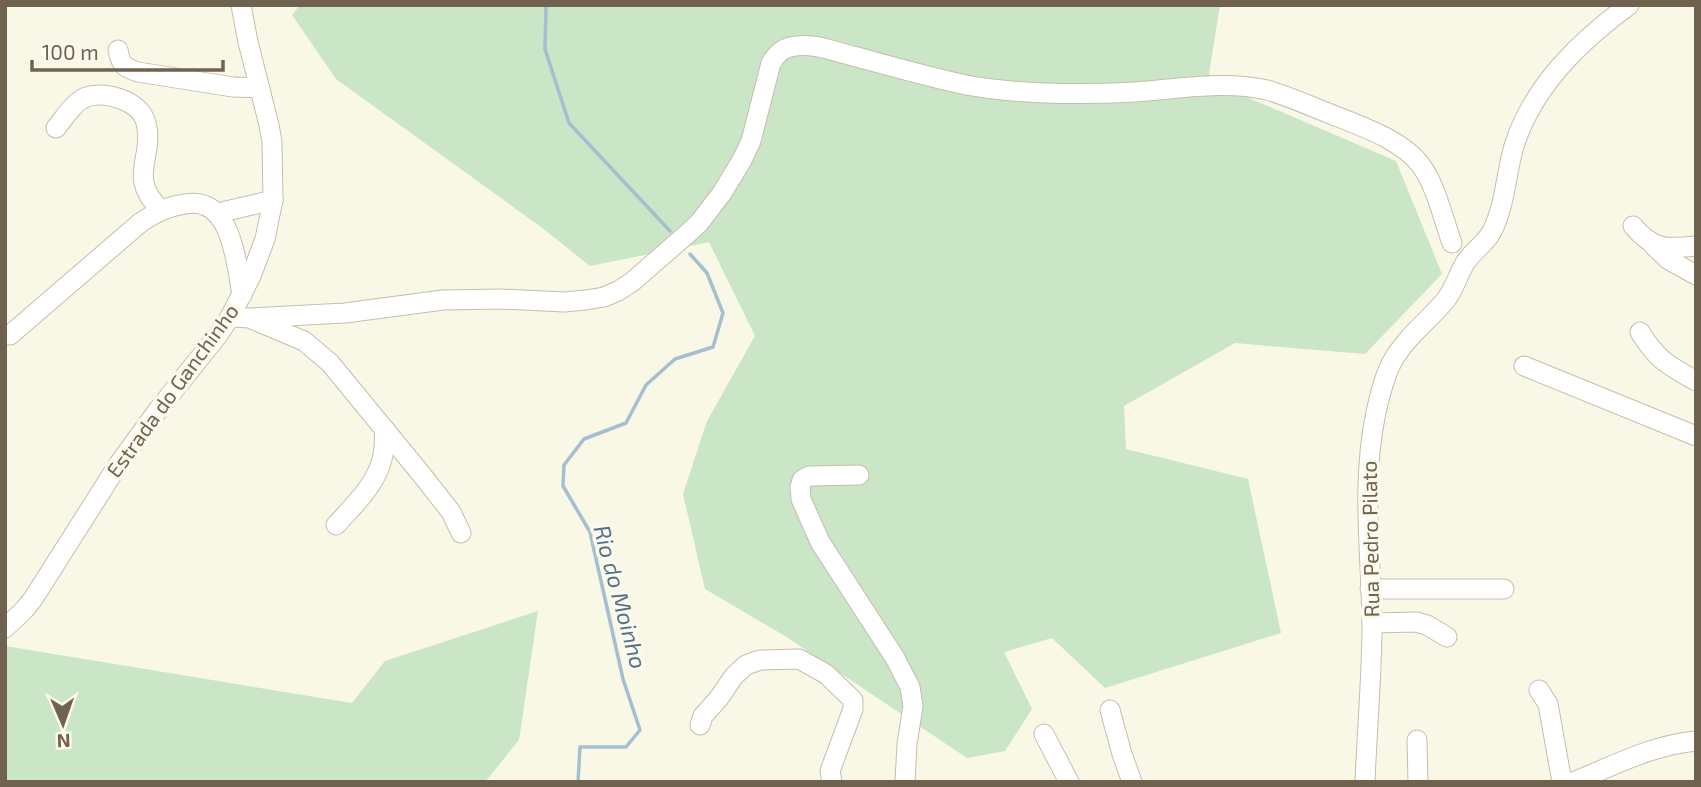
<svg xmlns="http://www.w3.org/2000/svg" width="1701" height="787" viewBox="0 0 1701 787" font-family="'Exo 2',sans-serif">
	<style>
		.green { fill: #cbe5c7 }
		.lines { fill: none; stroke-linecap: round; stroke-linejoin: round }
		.stream { stroke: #a5bed0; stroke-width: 3.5 }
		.minor-casing { stroke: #c6beac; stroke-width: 21 }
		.minor { stroke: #fff; stroke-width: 19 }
		.labels { text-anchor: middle; stroke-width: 7; stroke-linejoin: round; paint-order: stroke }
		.street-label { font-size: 21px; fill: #6f634f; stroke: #fcfaec }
		.water-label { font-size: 23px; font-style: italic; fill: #53738c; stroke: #fcfaec }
	</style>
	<rect width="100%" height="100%" fill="#f9f7e6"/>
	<g class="green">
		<path d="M300,5H1220L1209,74L1251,99L1396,161L1442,274L1365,354L1235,343L1124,406L1126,449L1248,479L1281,633L1105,688L1052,638L1004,652L1032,709L1005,751L967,758L785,636L705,589L683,494L707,421L755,336L709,242L590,266L541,227L336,79L292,15Z"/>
		<path d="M538,611L519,740L485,782H5V646L352,703L385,661Z"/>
	</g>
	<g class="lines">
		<g class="stream">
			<path d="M546,5L545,49L569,123L670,231"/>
			<path d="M578,782L580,747H626L640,730L623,679L590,532L563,486L564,465L584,439L626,423L646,385L675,359L713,347L723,313L707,273L690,254"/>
		</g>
		<defs>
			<g id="minor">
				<path d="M118,50C121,65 123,67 138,72L233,87L260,88"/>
				<path d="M56,128C65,117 73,103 86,97C105,90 141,101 146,123C155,157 126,177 161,210"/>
				<path d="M218,213L273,200"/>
				<path d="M1633,226C1653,250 1666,249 1696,246"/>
				<path d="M1653,245L1669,260L1696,275"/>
				<path d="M230,317L250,318L345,313L443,300L501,299L564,302L586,300L604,297L618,291L632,282L686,235L699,223L722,193L742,160L751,141L771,63C777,53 784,47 796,46C814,43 835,52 853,56C890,66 928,77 966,85C1022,95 1079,95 1135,92C1178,89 1225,80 1267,90C1288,96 1308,105 1328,113C1358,125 1404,140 1422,167C1435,184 1444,221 1452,243"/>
				<path d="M254,320L304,341L330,363L422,475L451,512L461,533"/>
				<path d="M1640,332C1657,360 1668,365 1696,381"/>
				<path d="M10,335L140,223C154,213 168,206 185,204C232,196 236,262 242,295"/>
				<path d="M1524,366L1696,436"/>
				<path d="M859,475L809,476L802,480L800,487L801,499L820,542L895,658L910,687L913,706L907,744L905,782"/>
				<path d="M336,525C353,506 376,485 382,459C385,450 384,440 385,430"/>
				<path d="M1370,589H1504"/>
				<path d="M1372,623L1416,622L1427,625L1447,637"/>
				<path d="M5,628L24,610L33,599L118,465L158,410L218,335L230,317L251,276L265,239L273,200L272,142L269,125L248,42L241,5"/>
				<path d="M1539,690L1548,704L1562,782"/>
				<path d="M1110,710L1122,754L1132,782"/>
				<path d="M700,725L703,716L719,698L734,676L746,665L760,660L799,659L826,674L853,700V709L830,771L832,782"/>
				<path d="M1044,734L1069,782"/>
				<path d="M1417,740L1418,782"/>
				<path d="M1365,782C1367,729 1372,676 1372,623C1371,551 1361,484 1376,412C1380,395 1384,377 1392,362C1405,338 1427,322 1444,302C1454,291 1457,277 1464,265C1470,253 1484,245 1491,233C1505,208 1506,173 1514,146C1533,86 1580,41 1629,5"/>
				<path d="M1573,782C1613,766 1652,745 1696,741"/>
			</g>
		</defs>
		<use href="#minor" class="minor-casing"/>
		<use href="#minor" class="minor"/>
	</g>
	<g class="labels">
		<g class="street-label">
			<text transform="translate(173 391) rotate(-54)" y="7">Estrada do Ganchinho</text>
			<text transform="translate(1371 539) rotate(-91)" y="7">Rua Pedro Pilato</text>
		</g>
		<g class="water-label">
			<text transform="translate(620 597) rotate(75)" y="8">Rio do Moinho</text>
		</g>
	</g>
	<rect width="1701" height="787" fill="none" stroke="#6f634f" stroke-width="14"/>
	<g transform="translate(63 724) rotate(178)" stroke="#fcfaec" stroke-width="5" paint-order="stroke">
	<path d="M0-5L12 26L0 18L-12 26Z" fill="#6f634f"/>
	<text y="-10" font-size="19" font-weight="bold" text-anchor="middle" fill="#6f634f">N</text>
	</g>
	<path d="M32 60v10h191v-10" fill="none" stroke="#6f634f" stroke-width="3.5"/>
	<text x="42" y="60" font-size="21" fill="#6f634f" stroke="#fcfaec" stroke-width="5" paint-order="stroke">100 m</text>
</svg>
